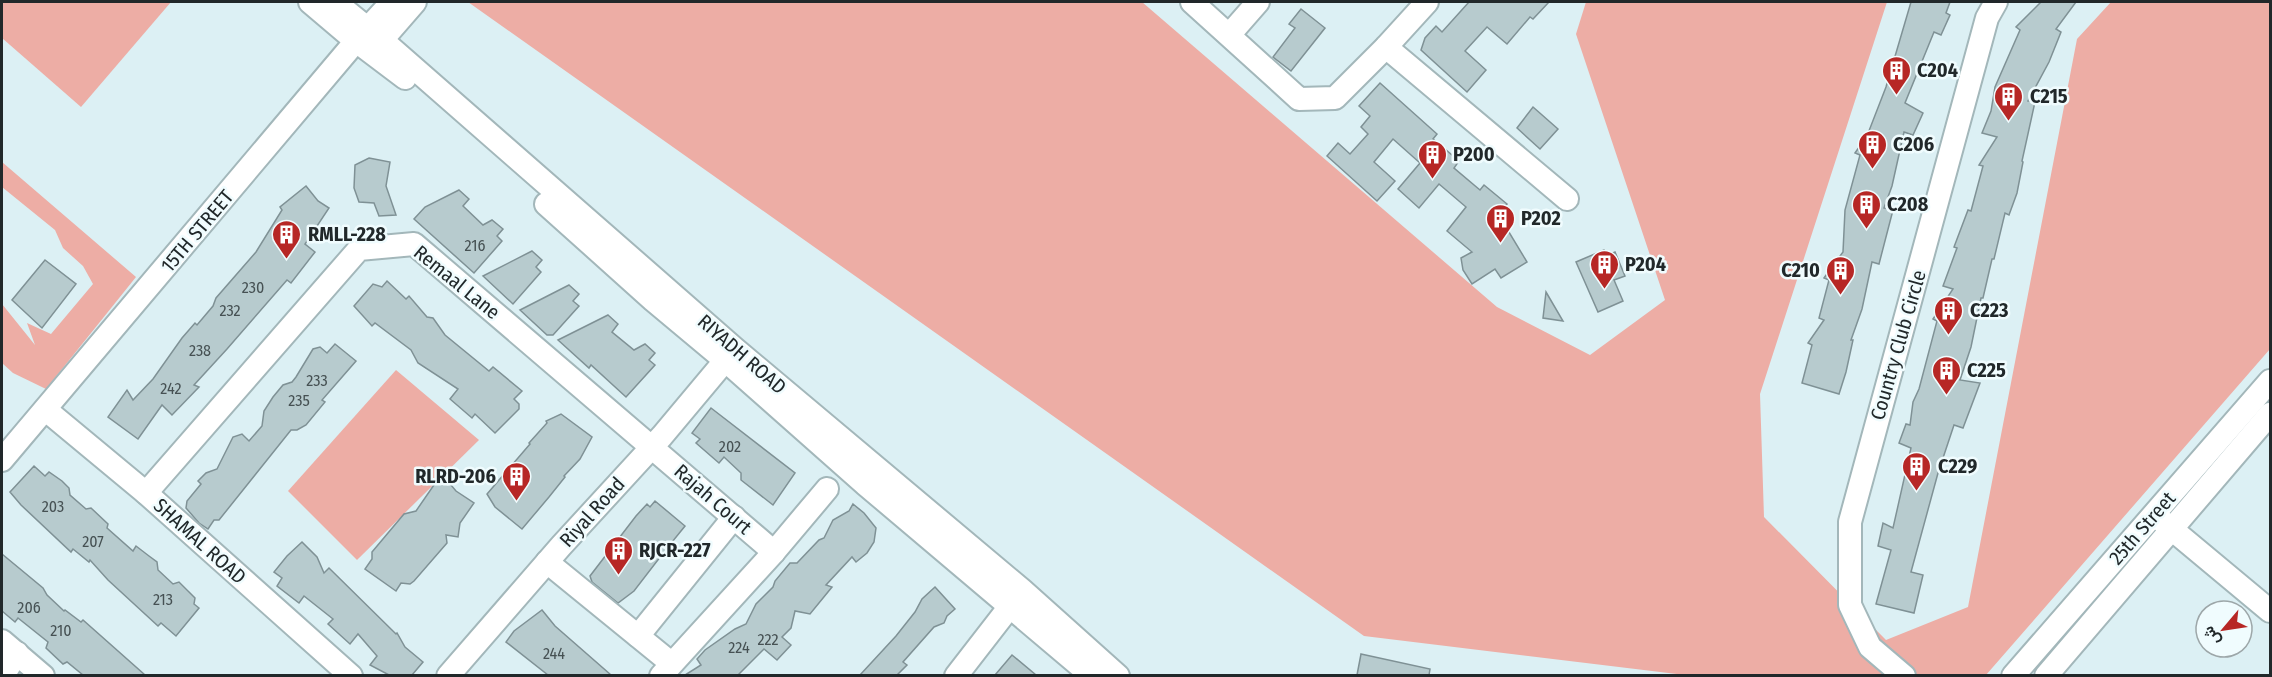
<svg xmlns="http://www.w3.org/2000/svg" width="2272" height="677" viewBox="0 0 2272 677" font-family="'Fira Sans Condensed',Vazirmatn,sans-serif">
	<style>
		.green { fill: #edada5 }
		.building { fill: #b7cbce; stroke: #7f9195; stroke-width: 1.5 }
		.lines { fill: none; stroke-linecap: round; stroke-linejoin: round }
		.minor-casing { stroke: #a3b7ba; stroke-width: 26 }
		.minor { stroke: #fff; stroke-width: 22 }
		.labels { text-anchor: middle; stroke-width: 5; stroke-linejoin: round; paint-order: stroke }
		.number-label { font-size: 16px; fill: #465153 }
		.poi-label { font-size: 20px; font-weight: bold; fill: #21282a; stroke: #f0fcfe; text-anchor: start }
		.street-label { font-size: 20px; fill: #21282a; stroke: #f0fcfe }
	</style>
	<rect width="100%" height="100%" fill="#dcf0f4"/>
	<g class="green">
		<path d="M2,2H171L81,107L2,38Z"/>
		<path d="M468,2H1142L1497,307L1590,355L1665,300L1576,34L1586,2H1887L1760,394L1764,517L1886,640L1968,607L2077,39L2111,2H2270V349L1986,675H1685L1364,636Z"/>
		<path d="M2,162L136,277L46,389L13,373L2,363V304L35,345L27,323L51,334L93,284L83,266L63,248L55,230L2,187Z"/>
		<path d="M396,370L479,440L357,560L288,491Z"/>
	</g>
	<g class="building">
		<path d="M1469,2H1549L1533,19L1530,17L1507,44L1487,27L1465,51L1486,70L1467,92L1421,50L1425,38L1436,26L1442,32Z"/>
		<path d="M1911,2H1950L1946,13L1950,15L1941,35L1934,32L1905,103L1923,113L1913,135L1904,132L1892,186L1884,208L1893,210L1879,264L1872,262L1862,309L1851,340H1853L1846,372L1839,394L1802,383L1812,345L1808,343L1824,320L1819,318L1829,280L1824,278L1843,252L1845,210L1860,155L1855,153L1867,136L1886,87Z"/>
		<path d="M2041,2H2076L2056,29L2061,32L2049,62L2028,101L2035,102L2022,161L2023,162L2017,193L2009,215L2005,213L1994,259H1992L1983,298H1981L1971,347L1960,380L1980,383L1963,428L1954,425L1938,473L1911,572L1923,575L1914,613L1876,604L1891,550L1878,546L1883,523L1893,528L1911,448L1899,443L1906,424L1910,425L1913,402L1919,389L1937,321L1933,319L1953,289L1943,286L1957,248L1954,247L1968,210L1971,211L1983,166L1979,165L1997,137L1982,133L1991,111L1995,87L2020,30L2016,27Z"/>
		<path d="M1301,9L1325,28L1291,71L1273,57L1295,28L1289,24Z"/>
		<path d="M1380,83L1437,134L1433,139L1459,161L1454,168L1480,190L1484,185L1507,204L1498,214L1527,262L1501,278L1495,269L1472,284L1463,270L1461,258L1472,252L1447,231L1466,207L1439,184L1419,208L1398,189L1420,163L1393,139L1374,162L1395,181L1377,201L1327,156L1338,143L1350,154L1368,134L1361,127L1370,116L1359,106Z"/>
		<path d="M1533,107L1558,129L1540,149L1517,128Z"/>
		<path d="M369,158L390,162L386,186L396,215L379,216L374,203L359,202L354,188L355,165Z"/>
		<path d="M306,186L318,201L329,208L305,244L315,252L291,283L287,280L227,349L194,385L199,387L172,415L162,405L138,439L108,417L127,390L133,400L153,379L182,338L195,323L197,325L213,306L216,298L256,252L282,210L280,207Z"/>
		<path d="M459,190L469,199L463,206L483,225L492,220L503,229L497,236L502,241L474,273L414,219L425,207Z"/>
		<path d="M1604,250L1606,256L1615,252L1625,276L1614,280L1623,301L1598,312L1576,262Z"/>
		<path d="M532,251L542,260L536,267L541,272L513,304L483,276Z"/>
		<path d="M45,260L76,284L42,328L12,300Z"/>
		<path d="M387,281L406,299L409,296L427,317L433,318L445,335L489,371L493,367L522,391L514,399L519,404V409L495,433L475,414L472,418L450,399L458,389L418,363L411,350L375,323L372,326L354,306L373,284L382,287Z"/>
		<path d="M569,285L579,294L573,301L579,306L553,335H547L520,310Z"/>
		<path d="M1546,292L1563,321L1543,318Z"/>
		<path d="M608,315L618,324L612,332L634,350L645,344L655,353L649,360L655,365L626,397L591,365L589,368L558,340Z"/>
		<path d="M335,344L356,361L322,400L325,402L306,425L297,430H291L219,520H214L208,529L199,523L186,508L187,501L201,484L198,481L206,473L217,469L233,437L242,434L249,441L262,426L264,411L273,397L283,385L292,382L296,377L313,349L320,347L327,353Z"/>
		<path d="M711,408L795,473L773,505L741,480V473L724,457L719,463L696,443L700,439L692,433Z"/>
		<path d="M561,414L592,437L580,459L564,476L565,477L549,497L522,529L495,507L487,494L530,444L529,443L547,423L546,421Z"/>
		<path d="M34,466L45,476L49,472L62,481L69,488L70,495L86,509L91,508L108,524L107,528L133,551L136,546L149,556L157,562L158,570L173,584L179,582L195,598L194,604L199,608L176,636L161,623L158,626L108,580L90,560L89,562L73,549L71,552L21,505L10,492Z"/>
		<path d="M445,478L456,491L474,503L460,523L458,537L446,535L447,543L414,581L410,584L401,583L396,591L365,569L372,559V552L404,514L416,511L436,482L439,483Z"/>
		<path d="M655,501L685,526L672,542L668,555L664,552L634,591L618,603L592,582L590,576L636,516L647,504L650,507Z"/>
		<path d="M853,504L864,513L876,528L874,542L867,553L856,562L852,557L826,585L832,587L810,614L795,611L791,628L782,637L791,645L777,660L764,649L738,675H685L701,665L697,659L705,650L735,629L746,624L756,604L773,587L775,581L790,563H797L819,540L824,538L833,520L849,511Z"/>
		<path d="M302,542L317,557L324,573L329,568L396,634L397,633L405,647L423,662L412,675H389L370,665L377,656L358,634L350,644L328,624L333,619L304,596L299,603L277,586L282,578L274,572L287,556Z"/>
		<path d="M2,554L43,588L47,595L64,611L65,610L81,622L83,620L145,675H83L67,662L63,664L46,648L48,642L18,618L15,622L2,611Z"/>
		<path d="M935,587L955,609L947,616L944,623L934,627L903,662L907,665L897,675H860L896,636L915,612L922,599Z"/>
		<path d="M542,610L555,626L611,675H548L506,642L514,631Z"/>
		<path d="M1361,654L1430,669L1429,675H1357Z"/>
		<path d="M1012,655L1036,675H995Z"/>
	</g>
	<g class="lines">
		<defs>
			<g id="minor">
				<path d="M310,2L356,41L405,78"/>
				<path d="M335,2L382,40L735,349L1022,590L1118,676"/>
				<path d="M1192,2L1299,99L1335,98L1386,47L1427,2"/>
				<path d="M1230,34L1258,2"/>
				<path d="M382,40L415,2"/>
				<path d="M1386,47L1567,199"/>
				<path d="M546,204L653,300L726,361L865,484L1092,676"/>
				<path d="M46,410L146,493L351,676"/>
				<path d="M2,460L356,41L392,2"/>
				<path d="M146,493L359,249L414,244L774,552"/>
				<path d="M2162,521L2270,611"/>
				<path d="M547,562L671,663"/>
				<path d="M638,636L734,517"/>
				<path d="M2,641L43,676"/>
				<path d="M3,676L17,653"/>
				<path d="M448,676L561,546L662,436L734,350"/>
				<path d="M661,676L774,552L827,489"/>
				<path d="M956,676L1018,596"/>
				<path d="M1904,676L1870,647L1850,605V522L1987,18L1996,2"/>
				<path d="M2013,676L2270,381"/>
				<path d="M2046,676L2270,414"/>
			</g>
		</defs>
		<use href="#minor" class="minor-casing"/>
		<use href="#minor" class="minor"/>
	</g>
	<defs>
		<symbol id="building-pin" viewBox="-11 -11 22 30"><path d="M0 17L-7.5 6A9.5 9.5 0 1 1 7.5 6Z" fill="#b72725" stroke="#f0fcfe"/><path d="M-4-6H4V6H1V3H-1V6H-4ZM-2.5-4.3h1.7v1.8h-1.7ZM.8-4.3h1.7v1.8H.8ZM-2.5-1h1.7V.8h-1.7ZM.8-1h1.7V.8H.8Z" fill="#fff"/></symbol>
	</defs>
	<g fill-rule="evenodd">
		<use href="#building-pin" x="1880" y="54" width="33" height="45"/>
		<use href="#building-pin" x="1992" y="80" width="33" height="45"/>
		<use href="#building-pin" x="1856" y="128" width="33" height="45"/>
		<use href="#building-pin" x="1416" y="138" width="33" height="45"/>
		<use href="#building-pin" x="1850" y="188" width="33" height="45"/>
		<use href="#building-pin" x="1484" y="202" width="33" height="45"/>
		<use href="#building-pin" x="270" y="218" width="33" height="45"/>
		<use href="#building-pin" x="1588" y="248" width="33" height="45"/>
		<use href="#building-pin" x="1824" y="254" width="33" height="45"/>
		<use href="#building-pin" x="1932" y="294" width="33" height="45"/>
		<use href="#building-pin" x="1930" y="354" width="33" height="45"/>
		<use href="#building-pin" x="1900" y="450" width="33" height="45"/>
		<use href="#building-pin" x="500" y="460" width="33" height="45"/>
		<use href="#building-pin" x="602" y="534" width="33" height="45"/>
	</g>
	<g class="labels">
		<g class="number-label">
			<text x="475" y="251">216</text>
			<text x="253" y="293">230</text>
			<text x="230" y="316">232</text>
			<text x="200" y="356">238</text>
			<text x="317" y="386">233</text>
			<text x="171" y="394">242</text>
			<text x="299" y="406">235</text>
			<text x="730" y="452">202</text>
			<text x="53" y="512">203</text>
			<text x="93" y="547">207</text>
			<text x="163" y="605">213</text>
			<text x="29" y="613">206</text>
			<text x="61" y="636">210</text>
			<text x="768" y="645">222</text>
			<text x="739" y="653">224</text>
			<text x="554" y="659">244</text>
		</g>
		<g class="poi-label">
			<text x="1917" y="77">C204</text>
			<text x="2030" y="103">C215</text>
			<text x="1893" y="151">C206</text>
			<text x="1453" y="161">P200</text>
			<text x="1887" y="211">C208</text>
			<text x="1521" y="225">P202</text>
			<text x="308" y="241">RMLL-228</text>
			<text x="1625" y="271">P204</text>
			<text x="1820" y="277" text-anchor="end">C210</text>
			<text x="1970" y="317">C223</text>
			<text x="1967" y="377">C225</text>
			<text x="1938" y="473">C229</text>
			<text x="496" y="483" text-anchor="end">RLRD-206</text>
			<text x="639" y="557">RJCR-227</text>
		</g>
		<g class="street-label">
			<text transform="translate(197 231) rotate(-50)" y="7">15TH STREET</text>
			<text transform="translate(457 282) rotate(39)" y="7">Remaal Lane</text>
			<text transform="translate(1898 345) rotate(-74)" y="7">Country Club Circle</text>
			<text transform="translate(742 354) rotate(41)" y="7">RIYADH ROAD</text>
			<text transform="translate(713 499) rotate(41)" y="7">Rajah Court</text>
			<text transform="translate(592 512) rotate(-48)" y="7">Riyal Road</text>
			<text transform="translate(2142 528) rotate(-49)" y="7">25th Street</text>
			<text transform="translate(200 541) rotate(42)" y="7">SHAMAL ROAD</text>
		</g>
	</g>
	<rect width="2272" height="677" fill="none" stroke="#21282a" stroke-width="6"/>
	<g transform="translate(2224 629) rotate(241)"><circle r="28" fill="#f0fcfe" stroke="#9da7a9" stroke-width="1.5"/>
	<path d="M0-4.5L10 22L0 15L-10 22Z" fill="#b72725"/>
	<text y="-9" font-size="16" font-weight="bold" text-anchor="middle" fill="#21282a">ش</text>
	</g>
</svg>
